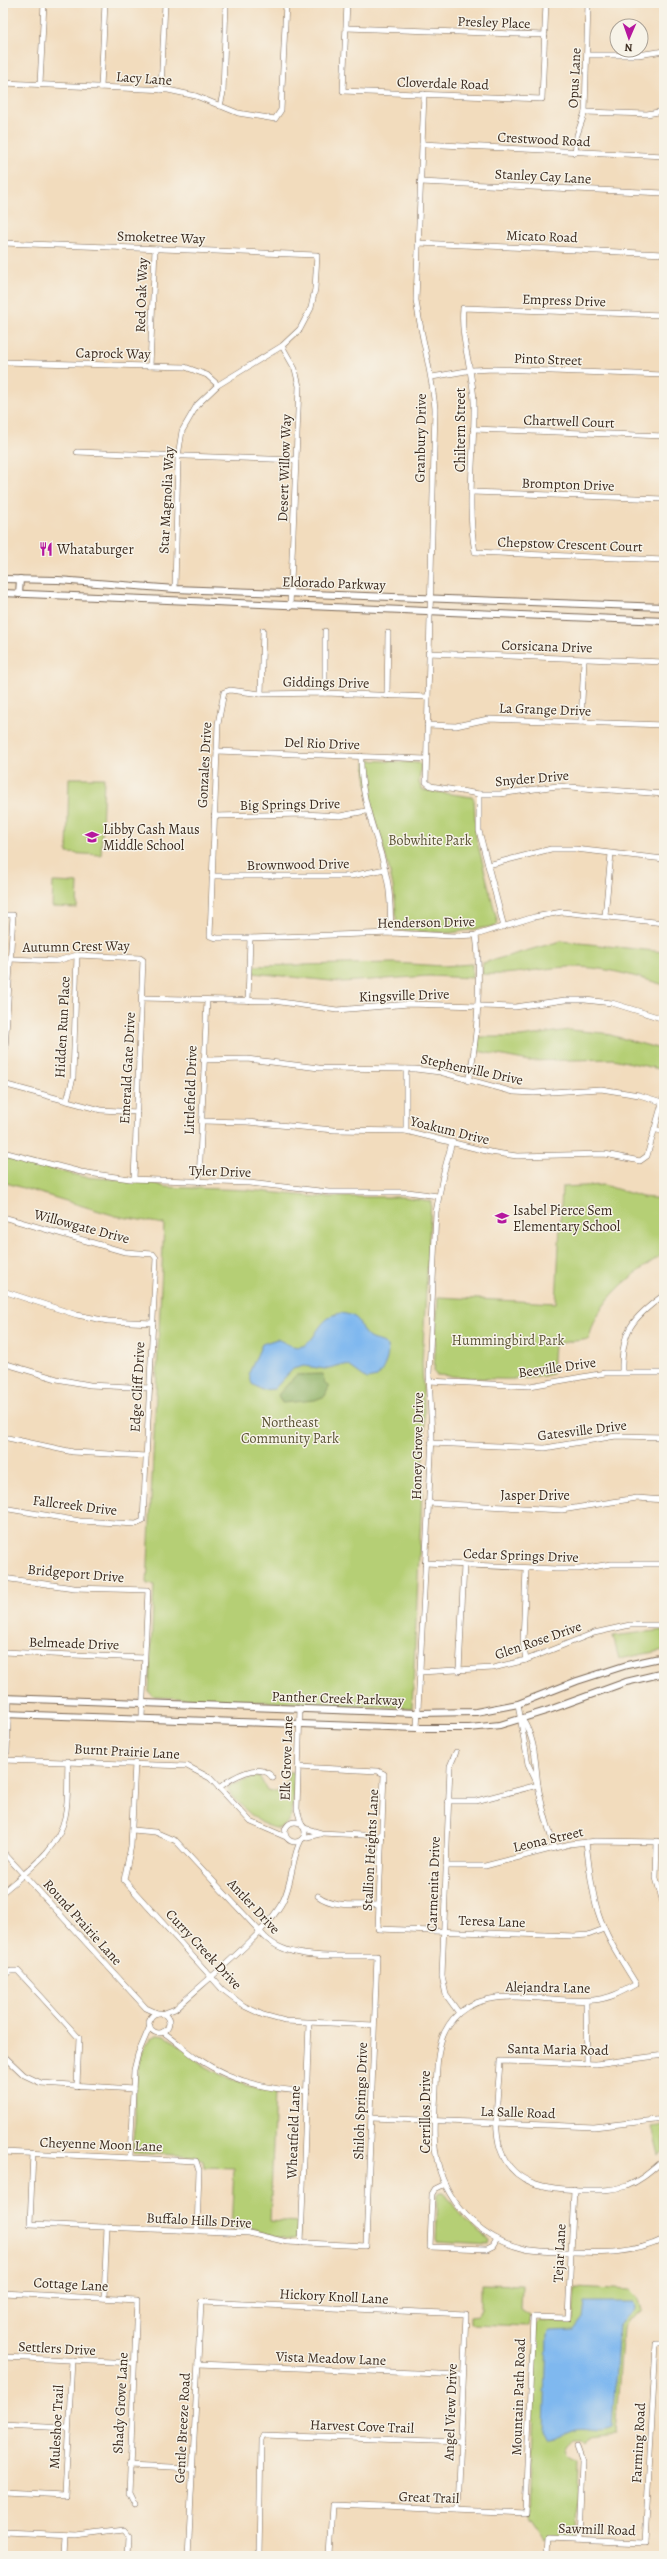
<svg xmlns="http://www.w3.org/2000/svg" width="667" height="2559" viewBox="0 0 667 2559" font-family="Alegreya,serif">
	<style>
		.green { fill: #b5cf75; stroke: #787c4a }
		.forest { fill: #90b266; stroke: #666e42 }
		.water { fill: #7fb8ef; stroke: #5d7186 }
		.lines { fill: none; stroke-linecap: round; stroke-linejoin: round }
		.minor-casing { stroke: #7b6856; stroke-width: 6 }
		.major-casing { stroke: #7b6856; stroke-width: 8 }
		.minor { stroke: #fff; stroke-width: 5 }
		.major { stroke: #fff; stroke-width: 6 }
		.labels { text-anchor: middle; stroke-width: 3; stroke-linejoin: round; paint-order: stroke }
		.street-label { font-size: 14px; fill: #3b2a1e; stroke: #f7f3e8 }
		.poi-label { font-size: 14px; fill: #3b2a1e; stroke: #f7f3e8; text-anchor: start }
		.park-label { font-size: 14px; fill: #5a5334; stroke: #f7f3e8 }
	</style>
	<rect width="100%" height="100%" fill="#f7f3e8"/>
	<filter id="ink" filterUnits="userSpaceOnUse"><feTurbulence type="fractalNoise" baseFrequency=".025" numOctaves="2"/><feDisplacementMap in="SourceGraphic" scale="8" xChannelSelector="R" yChannelSelector="G"/><feConvolveMatrix kernelMatrix="1 2 1 2 8 2 1 2 1" color-interpolation-filters="sRGB"/></filter>
	<filter id="wash" filterUnits="userSpaceOnUse"><feTurbulence type="fractalNoise" baseFrequency=".012" numOctaves="4" result="noise"/><feDisplacementMap in="SourceGraphic" scale="16" xChannelSelector="R" yChannelSelector="G"/><feGaussianBlur stdDeviation="0.9" result="paint"/><feColorMatrix in="noise" values="0 0 0 0 0 0 0 0 0 0 0 0 0 0 0 0 0 1.4 0 .05"/><feComposite in="paint" operator="in"/></filter>
	<g filter="url(#wash)">
		<rect width="100%" height="100%" fill="#f2dcbd"/>
		<g class="green">
			<path d="M367,760L419,763L421,765L419,783L423,790L472,797L474,800L476,837L498,924L496,926L450,933L398,930L396,928C399,869 367,820 365,762Z"/>
			<path d="M69,778H104L101,855L67,853Z"/>
			<path d="M53,882L78,883L77,908L52,907Z"/>
			<path d="M561,941L664,952V985C632,975 601,966 568,967C539,968 512,976 482,974L483,963Z"/>
			<path d="M393,963L443,966L472,964V978L429,976L341,982L253,973V966Z"/>
			<path d="M569,1030L603,1033L664,1050V1070L613,1059L529,1061L478,1051L479,1037H521Z"/>
			<path d="M3,1157L84,1177L151,1182L165,1187L247,1190L318,1197H404L431,1201L422,1363L425,1429L412,1708L154,1697L149,1692L154,1585L147,1584L164,1224L116,1216L3,1182Z"/>
			<path d="M604,1185L642,1197L664,1199V1253C631,1276 598,1298 589,1339L554,1344L552,1374C515,1384 474,1377 436,1375L434,1372L438,1297L556,1303L562,1187Z"/>
			<path d="M664,1630V1650L619,1659L613,1636Z"/>
			<path d="M288,1772H294C293,1785 295,1802 291,1815C281,1851 237,1803 228,1790L231,1785L259,1776L267,1790L276,1792L287,1784Z"/>
			<path d="M157,2035C175,2035 190,2058 205,2066C227,2079 250,2088 275,2092L270,2221L299,2223V2236L294,2239H287L253,2230L231,2229L234,2168L204,2167L203,2160L196,2156L135,2153C131,2144 134,2131 135,2122C136,2098 132,2047 157,2035Z"/>
			<path d="M664,2125V2151L659,2155L652,2127Z"/>
			<path d="M440,2192H444C457,2212 471,2226 490,2240L489,2244L436,2241L438,2194Z"/>
			<path d="M481,2284L522,2285L521,2310L530,2316L529,2326L470,2324V2316L478,2315L481,2309Z"/>
			<path d="M575,2287L631,2290L639,2298L642,2311L630,2318L623,2327L615,2434L590,2437L586,2443L582,2439H574L567,2446C567,2456 571,2458 579,2461L577,2533L574,2537L552,2535L545,2539L529,2516L536,2324L539,2321L566,2323L573,2320Z"/>
		</g>
		<path class="forest" d="M323,1374L324,1383L329,1387L325,1396L315,1400L282,1403L278,1395L296,1375Z"/>
		<g class="water">
			<path d="M341,1313C365,1317 356,1324 367,1336C372,1341 379,1340 384,1343C393,1350 384,1370 377,1377L367,1379L349,1366L341,1365L325,1369L304,1366L293,1369L274,1389L262,1390L252,1384L249,1373L262,1344L277,1339C282,1341 286,1344 292,1346C318,1352 312,1318 341,1313Z"/>
			<path d="M585,2302H634L635,2309L619,2325L612,2427C598,2434 585,2425 572,2430C563,2433 559,2440 549,2440L544,2431L547,2335L551,2331L574,2330L583,2318Z"/>
		</g>
	</g>
	<g filter="url(#ink)">
		<g class="lines">
			<defs>
				<g id="minor">
					<path d="M347,3L343,91L542,99L546,3"/>
					<path d="M346,28L545,35"/>
					<path d="M587,55H638L664,51"/>
					<path d="M3,83L168,90L196,96L238,113L275,119L281,110L286,3"/>
					<path d="M40,84L44,3"/>
					<path d="M101,87L105,3"/>
					<path d="M161,90L165,3"/>
					<path d="M424,94L416,300C421,337 432,372 435,409L426,782L431,786L479,794H500L557,786L664,794"/>
					<path d="M220,106L223,93L226,3"/>
					<path d="M585,112L647,114L664,111"/>
					<path d="M422,144L664,156"/>
					<path d="M575,153L577,135L585,112L588,3"/>
					<path d="M420,182L664,193"/>
					<path d="M3,243L317,255L315,289L311,308L300,329L282,346L218,385L197,405L182,431L178,456L175,589"/>
					<path d="M418,243L664,254"/>
					<path d="M664,315L463,308C460,340 473,370 474,402C475,452 466,503 475,552L664,560"/>
					<path d="M282,346L295,369L299,386L290,607"/>
					<path d="M3,362L185,367L207,375L218,385"/>
					<path d="M150,366L155,249"/>
					<path d="M432,377L472,370L494,369L664,375"/>
					<path d="M473,429L664,436"/>
					<path d="M77,452L296,460"/>
					<path d="M471,492L664,499"/>
					<path d="M428,653L664,662"/>
					<path d="M325,693V631"/>
					<path d="M261,694L263,630"/>
					<path d="M387,696L388,633"/>
					<path d="M428,697L325,693L261,694L230,690L224,692L218,724L210,936L217,938H250L391,933L453,936L476,935L534,917L562,912L664,923"/>
					<path d="M581,722L584,660"/>
					<path d="M427,725L456,726L488,719L664,725"/>
					<path d="M217,751L426,759"/>
					<path d="M361,756C360,807 380,838 388,884C391,900 390,917 391,933"/>
					<path d="M479,794V831L504,927"/>
					<path d="M214,816L304,814L340,816L366,811"/>
					<path d="M488,865L551,849H575L664,859"/>
					<path d="M212,876H351L385,869"/>
					<path d="M3,915H13L3,1084L101,1110L137,1112"/>
					<path d="M605,916L611,854"/>
					<path d="M11,959L57,961L77,955L140,958L143,960L134,1179"/>
					<path d="M142,998L274,1001L337,1010L409,1004L515,1007L565,1000H585L612,1003L664,1019"/>
					<path d="M248,1001L250,938"/>
					<path d="M203,1060L247,1059L319,1068L415,1069L440,1072L514,1092L534,1093L601,1089L639,1095L662,1102"/>
					<path d="M406,1069V1131"/>
					<path d="M468,1081C478,1043 481,974 476,935"/>
					<path d="M67,1100L73,1078L77,955"/>
					<path d="M201,1121L247,1122L334,1130L406,1131L490,1152L517,1156L605,1154L640,1161L647,1156L664,1096"/>
					<path d="M654,1129L664,1132"/>
					<path d="M3,1152L81,1172L130,1179L249,1183L329,1192H408L438,1196"/>
					<path d="M199,1182L207,1000"/>
					<path d="M3,1217L125,1252L153,1254L156,1258L143,1521L136,1524L80,1521L3,1508"/>
					<path d="M3,1291L77,1315L108,1321L153,1323"/>
					<path d="M3,1363L57,1379L90,1385L150,1388"/>
					<path d="M622,1372C621,1331 632,1318 664,1295"/>
					<path d="M429,1381L530,1386L605,1373H664"/>
					<path d="M3,1437L73,1452L146,1456"/>
					<path d="M431,1443L545,1448L616,1436L664,1437"/>
					<path d="M428,1503L562,1510L637,1498L664,1500"/>
					<path d="M425,1563L556,1569H579L611,1564H664"/>
					<path d="M526,1569L523,1642L526,1660"/>
					<path d="M3,1578L74,1588L148,1590L142,1717"/>
					<path d="M3,1652L144,1658"/>
					<path d="M459,1671L464,1565"/>
					<path d="M420,1672L493,1668L526,1660L594,1633L630,1625H664"/>
					<path d="M518,1704L528,1764L537,1783"/>
					<path d="M300,1708L297,1809L302,1826"/>
					<path d="M522,1719C536,1739 535,1762 538,1785C541,1806 549,1828 554,1848"/>
					<path d="M417,1728L432,1437L429,1374L436,1212L443,1175L452,1142"/>
					<path d="M456,1752L450,1766L442,1976L446,1995L459,2013"/>
					<path d="M3,1758L7,1752L9,1698"/>
					<path d="M3,1760L187,1766L210,1778L251,1822L286,1837"/>
					<path d="M135,1763L131,1846L124,1880L222,1989L244,2006L263,2015L285,2021L374,2025"/>
					<path d="M298,1767L378,1771L384,1774L378,1929L574,1936L588,1935L604,1929"/>
					<path d="M219,1788C231,1778 260,1760 273,1778"/>
					<path d="M448,1801H476L538,1785"/>
					<circle cx="295" cy="1832" r="10"/>
					<path d="M304,1828L321,1833L382,1836"/>
					<path d="M303,1838L320,1834"/>
					<path d="M657,1841L656,1878L664,1906"/>
					<path d="M586,1842C589,1865 591,1890 598,1912C606,1938 622,1961 636,1984C622,1992 609,1999 593,2000C552,2004 493,1984 459,2013C436,2033 437,2062 436,2090C435,2111 432,2133 436,2154C443,2200 479,2239 525,2249C540,2252 556,2252 571,2252C604,2253 634,2254 664,2239"/>
					<path d="M3,1852L146,2008L157,2013"/>
					<path d="M446,1866H485L570,1844L595,1841L664,1842"/>
					<path d="M3,1892C27,1871 58,1850 65,1817C69,1799 67,1779 68,1761"/>
					<path d="M318,1896C334,1908 360,1904 379,1905"/>
					<path d="M3,1975L11,1971H18L79,2038L77,2086"/>
					<path d="M586,2001L587,2064"/>
					<circle cx="159" cy="2023" r="10"/>
					<path d="M162,2014L175,2009C205,1981 265,1935 283,1901C293,1881 291,1859 301,1840"/>
					<path d="M163,2032C175,2040 185,2050 197,2058C230,2081 267,2090 307,2091"/>
					<path d="M3,2055L24,2075L41,2083L133,2089"/>
					<path d="M664,2055L596,2064L500,2061C499,2086 492,2127 501,2151C514,2186 547,2188 579,2190C595,2190 611,2191 627,2186C642,2180 652,2170 664,2160"/>
					<path d="M371,2118L594,2127L664,2119"/>
					<path d="M3,2152L196,2161L199,2170L197,2231"/>
					<path d="M33,2153L30,2224L249,2233L287,2242L366,2246L377,1956C343,1955 290,1962 265,1937L176,1841L155,1832L132,1830"/>
					<path d="M130,2157L134,2070L138,2054L150,2026"/>
					<path d="M445,2184L435,2189L432,2194L430,2247L487,2249L493,2246L497,2239"/>
					<path d="M301,2243L309,2023"/>
					<path d="M3,2293L137,2300L129,2494L135,2506"/>
					<path d="M104,2298L107,2227"/>
					<path d="M3,2357L134,2363"/>
					<path d="M198,2364L463,2375"/>
					<path d="M3,2425L68,2428"/>
					<path d="M577,2447L582,2461L579,2540"/>
					<path d="M129,2466L191,2469"/>
					<path d="M3,2492L65,2495L72,2360"/>
					<path d="M3,2532L76,2535L123,2529L129,2536L128,2556"/>
					<path d="M65,2556L66,2535"/>
					<path d="M188,2556L201,2302L466,2314L458,2510"/>
					<path d="M259,2556L261,2440L263,2435L461,2442"/>
					<path d="M330,2556L333,2505L525,2513L533,2317L568,2318L574,2189"/>
					<path d="M547,2556L548,2539L645,2543L656,2344H664"/>
				</g>
				<g id="major">
					<path d="M3,579L58,580L175,589L664,607"/>
					<path d="M3,593L664,621"/>
					<path d="M19,594L20,579"/>
					<path d="M3,1698L417,1713L476,1712L518,1704L577,1681L627,1665L664,1657"/>
					<path d="M3,1714L417,1728H469L500,1725L549,1710L626,1682L664,1673"/>
				</g>
			</defs>
			<use href="#minor" class="minor-casing"/>
			<use href="#major" class="major-casing"/>
			<use href="#minor" class="minor"/>
			<use href="#major" class="major"/>
		</g>
	</g>
	<defs>
		<symbol id="restaurant-bare" viewBox="-9 -9 18 18"><path d="M-5-6h1v4h1v-4h1v4h1v-4h1v5L-1.5 .5V6h-2V.5L-5-1ZM5-6V6H3V1.5H1.5Q1.5-4 5-6Z" fill="#b5179e" stroke="#f7f3e8" stroke-width="2.5" paint-order="stroke"/></symbol>
		<symbol id="school-bare" viewBox="-9 -9 18 18"><path d="M0-5L7-2L0 1L-7-2ZM-4 1L0 2.5L4 1V4Q0 6-4 4Z" fill="#b5179e" stroke="#f7f3e8" stroke-width="2.5" paint-order="stroke"/></symbol>
	</defs>
	<g fill-rule="evenodd">
		<use href="#restaurant-bare" x="36" y="539" width="20" height="20"/>
		<use href="#school-bare" x="82" y="827" width="20" height="20"/>
		<use href="#school-bare" x="492" y="1208" width="20" height="20"/>
	</g>
	<g class="labels">
		<g class="street-label">
			<text transform="translate(494 22) rotate(2)" y="5">Presley Place</text>
			<text transform="translate(144 78) rotate(4)" y="5">Lacy Lane</text>
			<text transform="translate(574 78) rotate(-87)" y="5">Opus Lane</text>
			<text transform="translate(443 83) rotate(2)" y="5">Cloverdale Road</text>
			<text transform="translate(544 139) rotate(3)" y="5">Crestwood Road</text>
			<text transform="translate(543 176) rotate(3)" y="5">Stanley Cay Lane</text>
			<text transform="translate(542 236) rotate(2)" y="5">Micato Road</text>
			<text transform="translate(161 237) rotate(2)" y="5">Smoketree Way</text>
			<text transform="translate(141 295) rotate(-88)" y="5">Red Oak Way</text>
			<text transform="translate(564 300) rotate(2)" y="5">Empress Drive</text>
			<text transform="translate(113 353) rotate(1)" y="5">Caprock Way</text>
			<text transform="translate(548 359) rotate(2)" y="5">Pinto Street</text>
			<text transform="translate(569 421) rotate(2)" y="5">Chartwell Court</text>
			<text transform="translate(460 430) rotate(-90)" y="5">Chiltern Street</text>
			<text transform="translate(420 438) rotate(-89)" y="5">Granbury Drive</text>
			<text transform="translate(284 468) rotate(-88)" y="5">Desert Willow Way</text>
			<text transform="translate(568 484) rotate(2)" y="5">Brompton Drive</text>
			<text transform="translate(166 500) rotate(-87)" y="5">Star Magnolia Way</text>
			<text transform="translate(570 544) rotate(2)" y="5">Chepstow Crescent Court</text>
			<text transform="translate(334 583) rotate(2)" y="5">Eldorado Parkway</text>
			<text transform="translate(547 646) rotate(2)" y="5">Corsicana Drive</text>
			<text transform="translate(326 682) rotate(1)" y="5">Giddings Drive</text>
			<text transform="translate(545 709) rotate(2)" y="5">La Grange Drive</text>
			<text transform="translate(322 743) rotate(2)" y="5">Del Rio Drive</text>
			<text transform="translate(204 765) rotate(-87)" y="5">Gonzales Drive</text>
			<text transform="translate(532 778) rotate(-5)" y="5">Snyder Drive</text>
			<text transform="translate(290 804) rotate(-1)" y="5">Big Springs Drive</text>
			<text transform="translate(298 864) rotate(-1)" y="5">Brownwood Drive</text>
			<text transform="translate(426 922) rotate(-1)" y="5">Henderson Drive</text>
			<text transform="translate(76 946) rotate(-1)" y="5">Autumn Crest Way</text>
			<text transform="translate(404 995) rotate(-2)" y="5">Kingsville Drive</text>
			<text transform="translate(62 1027) rotate(-87)" y="5">Hidden Run Place</text>
			<text transform="translate(127 1068) rotate(-87)" y="5">Emerald Gate Drive</text>
			<text transform="translate(472 1069) rotate(12)" y="5">Stephenville Drive</text>
			<text transform="translate(190 1090) rotate(-88)" y="5">Littlefield Drive</text>
			<text transform="translate(450 1130) rotate(14)" y="5">Yoakum Drive</text>
			<text transform="translate(220 1171) rotate(2)" y="5">Tyler Drive</text>
			<text transform="translate(82 1226) rotate(15)" y="5">Willowgate Drive</text>
			<text transform="translate(557 1367) rotate(-8)" y="5">Beeville Drive</text>
			<text transform="translate(137 1387) rotate(-87)" y="5">Edge Cliff Drive</text>
			<text transform="translate(582 1430) rotate(-7)" y="5">Gatesville Drive</text>
			<text transform="translate(417 1446) rotate(-89)" y="5">Honey Grove Drive</text>
			<text x="535" y="1500">Jasper Drive</text>
			<text transform="translate(75 1505) rotate(7)" y="5">Fallcreek Drive</text>
			<text transform="translate(521 1555) rotate(2)" y="5">Cedar Springs Drive</text>
			<text transform="translate(76 1573) rotate(5)" y="5">Bridgeport Drive</text>
			<text transform="translate(538 1640) rotate(-19)" y="5">Glen Rose Drive</text>
			<text transform="translate(74 1643) rotate(2)" y="5">Belmeade Drive</text>
			<text transform="translate(338 1698) rotate(2)" y="5">Panther Creek Parkway</text>
			<text transform="translate(127 1751) rotate(3)" y="5">Burnt Prairie Lane</text>
			<text transform="translate(286 1758) rotate(-88)" y="5">Elk Grove Lane</text>
			<text transform="translate(548 1839) rotate(-13)" y="5">Leona Street</text>
			<text transform="translate(370 1850) rotate(-87)" y="5">Stallion Heights Lane</text>
			<text transform="translate(433 1884) rotate(-88)" y="5">Carmenita Drive</text>
			<text transform="translate(254 1906) rotate(47)" y="5">Antler Drive</text>
			<text transform="translate(492 1921) rotate(2)" y="5">Teresa Lane</text>
			<text transform="translate(83 1922) rotate(48)" y="5">Round Prairie Lane</text>
			<text transform="translate(204 1949) rotate(47)" y="5">Curry Creek Drive</text>
			<text transform="translate(548 1987) rotate(1)" y="5">Alejandra Lane</text>
			<text transform="translate(558 2049) rotate(1)" y="5">Santa Maria Road</text>
			<text transform="translate(360 2101) rotate(-88)" y="5">Shiloh Springs Drive</text>
			<text transform="translate(425 2112) rotate(-90)" y="5">Cerrillos Drive</text>
			<text transform="translate(518 2112) rotate(2)" y="5">La Salle Road</text>
			<text transform="translate(293 2132) rotate(-88)" y="5">Wheatfield Lane</text>
			<text transform="translate(101 2144) rotate(2)" y="5">Cheyenne Moon Lane</text>
			<text transform="translate(199 2220) rotate(3)" y="5">Buffalo Hills Drive</text>
			<text transform="translate(559 2253) rotate(-87)" y="5">Tejar Lane</text>
			<text transform="translate(71 2284) rotate(3)" y="5">Cottage Lane</text>
			<text transform="translate(334 2296) rotate(3)" y="5">Hickory Knoll Lane</text>
			<text transform="translate(57 2348) rotate(3)" y="5">Settlers Drive</text>
			<text transform="translate(331 2358) rotate(2)" y="5">Vista Meadow Lane</text>
			<text transform="translate(518 2397) rotate(-88)" y="5">Mountain Path Road</text>
			<text transform="translate(120 2403) rotate(-87)" y="5">Shady Grove Lane</text>
			<text transform="translate(450 2412) rotate(-88)" y="5">Angel View Drive</text>
			<text transform="translate(362 2426) rotate(2)" y="5">Harvest Cove Trail</text>
			<text transform="translate(56 2427) rotate(-87)" y="5">Muleshoe Trail</text>
			<text transform="translate(182 2428) rotate(-87)" y="5">Gentle Breeze Road</text>
			<text transform="translate(638 2443) rotate(-87)" y="5">Farming Road</text>
			<text transform="translate(429 2497) rotate(2)" y="5">Great Trail</text>
			<text transform="translate(597 2529) rotate(2)" y="5">Sawmill Road</text>
		</g>
		<g class="poi-label">
			<text x="57" y="554">Whataburger</text>
			<text x="103" y="834">Libby Cash Maus<tspan x="103" dy="16">Middle School</tspan></text>
			<text x="513" y="1215">Isabel Pierce Sem<tspan x="513" dy="16">Elementary School</tspan></text>
		</g>
		<g class="park-label">
			<text x="430" y="845">Bobwhite Park</text>
			<text x="508" y="1345">Hummingbird Park</text>
			<text x="290" y="1427">Northeast<tspan x="290" dy="16">Community Park</tspan></text>
		</g>
	</g>
	<rect width="667" height="2559" fill="none" stroke="#f7f3e8" stroke-width="16"/>
	<g transform="translate(629 38) rotate(182)"><circle r="19" fill="#f7f3e8" stroke="#aca397"/>
	<path d="M0-3L7 15L0 10L-7 15Z" fill="#b5179e"/>
	<text y="-6" font-size="11" font-weight="bold" text-anchor="middle" fill="#3b2a1e">N</text>
	</g>
</svg>
